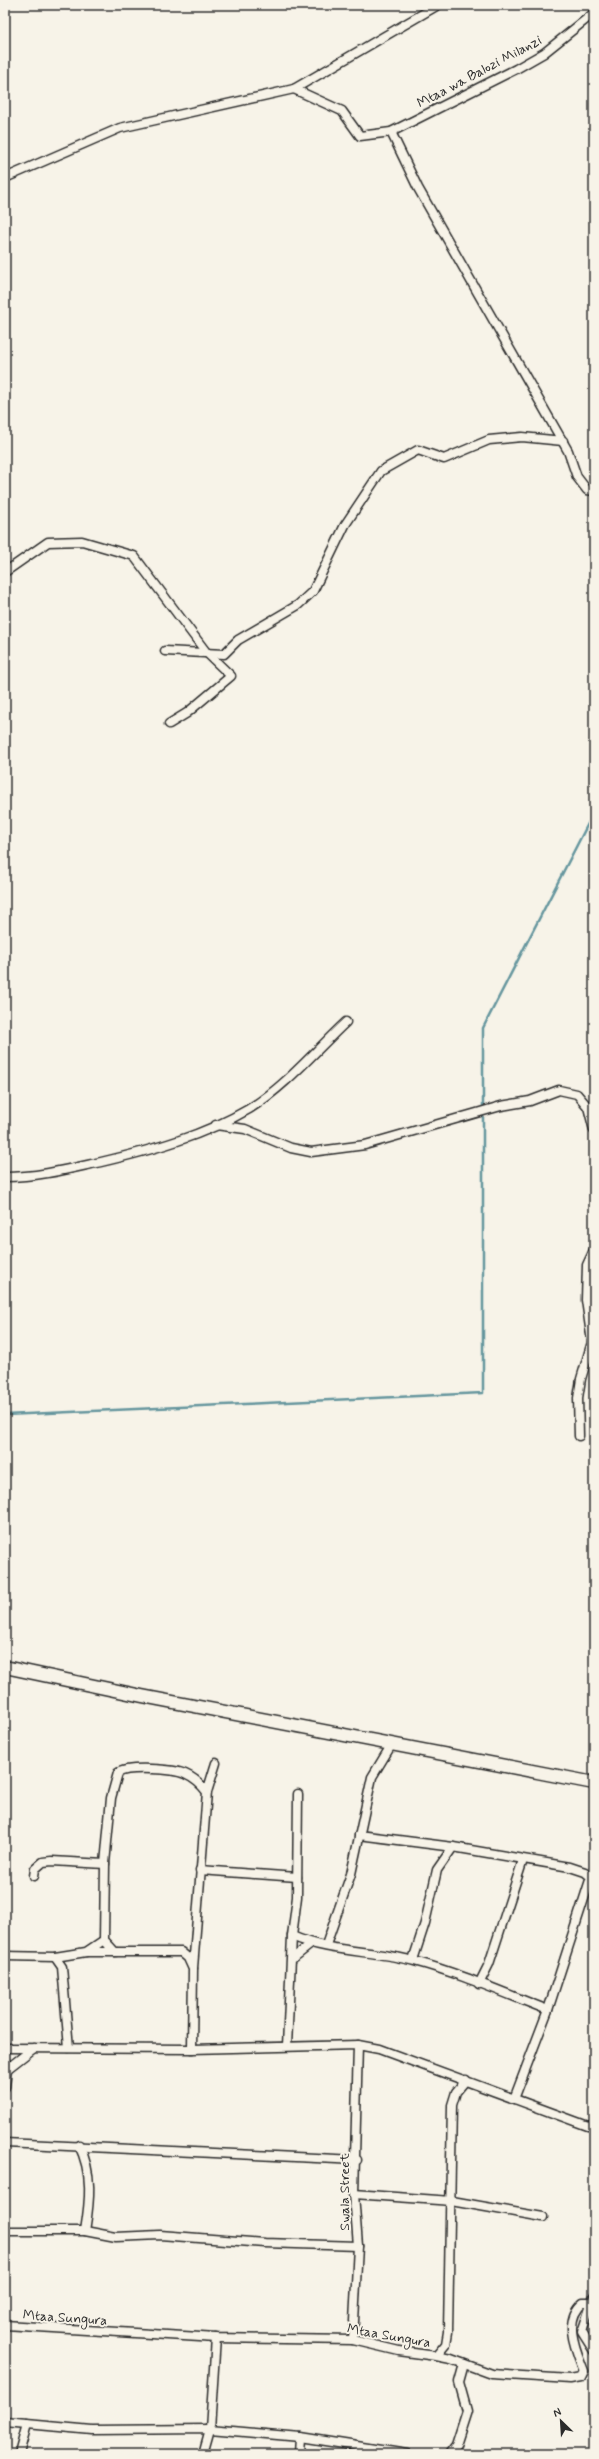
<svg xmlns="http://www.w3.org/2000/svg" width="599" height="2459" viewBox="0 0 599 2459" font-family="Mynerve,sans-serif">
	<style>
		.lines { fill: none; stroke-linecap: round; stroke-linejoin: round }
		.stream { stroke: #66969e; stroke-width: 2.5 }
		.street-casing { stroke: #2b2b2b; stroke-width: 11 }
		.secondary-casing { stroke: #2b2b2b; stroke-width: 15 }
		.street { stroke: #f7f3e8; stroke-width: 8 }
		.secondary { stroke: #f7f3e8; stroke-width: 12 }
		.labels { text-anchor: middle; stroke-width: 4; stroke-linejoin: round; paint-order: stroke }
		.street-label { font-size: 14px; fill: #2b2b2b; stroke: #f7f3e8 }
	</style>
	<rect width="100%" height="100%" fill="#f7f3e8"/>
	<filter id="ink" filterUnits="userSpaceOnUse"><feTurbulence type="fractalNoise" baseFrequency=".025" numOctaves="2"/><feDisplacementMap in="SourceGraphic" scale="8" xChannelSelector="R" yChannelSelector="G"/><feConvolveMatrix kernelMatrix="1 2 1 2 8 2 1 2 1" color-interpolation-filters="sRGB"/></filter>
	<g filter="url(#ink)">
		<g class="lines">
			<path class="stream" d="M5,1415L483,1393V1028L594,812"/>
			<defs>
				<g id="street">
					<path d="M294,89L342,111L360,136L391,132L516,69L544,53L594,13"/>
					<path d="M391,132L418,188L568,451L577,477L587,490L594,491"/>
					<path d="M5,178L120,128L294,89L438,5"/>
					<path d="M5,572L48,542L82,541L134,556L206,652L231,676L187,713L169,724"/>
					<path d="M165,651L224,654L238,640L298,605L313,591L345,525L381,471L418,450L444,459L489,440L522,437L563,441"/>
					<path d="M594,1104L588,1107L594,1130"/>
					<path d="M216,1125L245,1129L291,1148L311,1152L365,1145L501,1106L530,1101L559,1090L577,1094L588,1107"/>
					<path d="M5,1177C38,1177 69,1169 101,1162C152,1150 203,1136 249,1109C286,1086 315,1051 346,1022"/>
					<path d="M579,1436L578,1398L581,1379L592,1342L586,1300L587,1265L594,1250"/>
					<path d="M359,1835L453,1847L570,1867L585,1872L591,1877L548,2010L514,2099"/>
					<path d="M200,1870L297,1877"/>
					<path d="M34,1876L35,1869L43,1862L52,1861L105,1864"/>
					<path d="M292,1936C330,1953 374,1950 414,1961C459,1973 504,1993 548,2010"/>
					<path d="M326,1945L351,1874L372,1777L392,1744"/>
					<path d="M87,1952H115"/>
					<path d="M5,1956L55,1957L62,1967L69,2048"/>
					<path d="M55,1957L86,1952L104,1940"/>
					<path d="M292,1959L311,1944"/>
					<path d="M413,1960L425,1923L437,1870L453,1847"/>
					<path d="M193,1968L207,1792L216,1763"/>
					<path d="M479,1984L489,1964L523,1860"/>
					<path d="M287,2046L292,1936L297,1897L298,1794"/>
					<path d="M5,2048L192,2049L358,2045L379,2049L588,2126L594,2124"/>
					<path d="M192,2049L193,1969L188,1958L181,1952H115L104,1940L105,1864L111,1798L118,1773C128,1766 174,1769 185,1774C194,1778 201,1784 207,1792"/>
					<path d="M5,2061L7,2069L5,2087"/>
					<path d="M7,2069L34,2048"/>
					<path d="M5,2143L357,2160"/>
					<path d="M79,2145C93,2174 90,2200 85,2231"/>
					<path d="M354,2194L452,2201L543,2217"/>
					<path d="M5,2231H85L116,2237L160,2235L265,2243L358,2246"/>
					<path d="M594,2296L582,2332L594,2351"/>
					<path d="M5,2325L216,2338L353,2340L399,2351L436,2356L446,2344L448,2332L452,2105L456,2092L466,2080"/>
					<path d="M353,2340L358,2246L354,2194L358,2045"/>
					<path d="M436,2356L451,2359L492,2374L570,2379L581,2377L584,2371C576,2350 562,2321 583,2303H591"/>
					<path d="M5,2422L92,2430L210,2429L300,2437L407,2454"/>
					<path d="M19,2454L27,2424"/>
					<path d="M203,2454L210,2429L216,2338"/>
					<path d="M299,2454L300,2437"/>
					<path d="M449,2454L456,2445L467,2411L459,2382L464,2364"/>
				</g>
				<path id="secondary" d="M5,1667L142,1696L594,1783"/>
			</defs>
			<use href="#street" class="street-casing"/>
			<use href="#secondary" class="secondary-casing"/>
			<use href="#street" class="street"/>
			<use href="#secondary" class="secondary"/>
		</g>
	</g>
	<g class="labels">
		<g class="street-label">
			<text transform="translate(479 71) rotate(-28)" y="5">Mtaa wa Balozi Milanzi</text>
			<text transform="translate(344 2192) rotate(-90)" y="5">Swala Street</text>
			<text transform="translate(65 2317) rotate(4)" y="5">Mtaa Sungura</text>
			<text transform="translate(389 2335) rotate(10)" y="5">Mtaa Sungura</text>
		</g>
	</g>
	<rect width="599" height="2459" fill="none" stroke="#f7f3e8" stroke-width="20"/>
	<rect x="10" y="10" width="579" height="2439" fill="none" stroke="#2b2b2b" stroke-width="1.5" filter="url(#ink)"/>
	<g transform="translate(561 2421) rotate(335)" stroke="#f7f3e8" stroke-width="3" paint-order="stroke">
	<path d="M0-3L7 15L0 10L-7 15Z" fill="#2b2b2b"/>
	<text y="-6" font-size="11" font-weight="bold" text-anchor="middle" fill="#2b2b2b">N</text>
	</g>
</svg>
